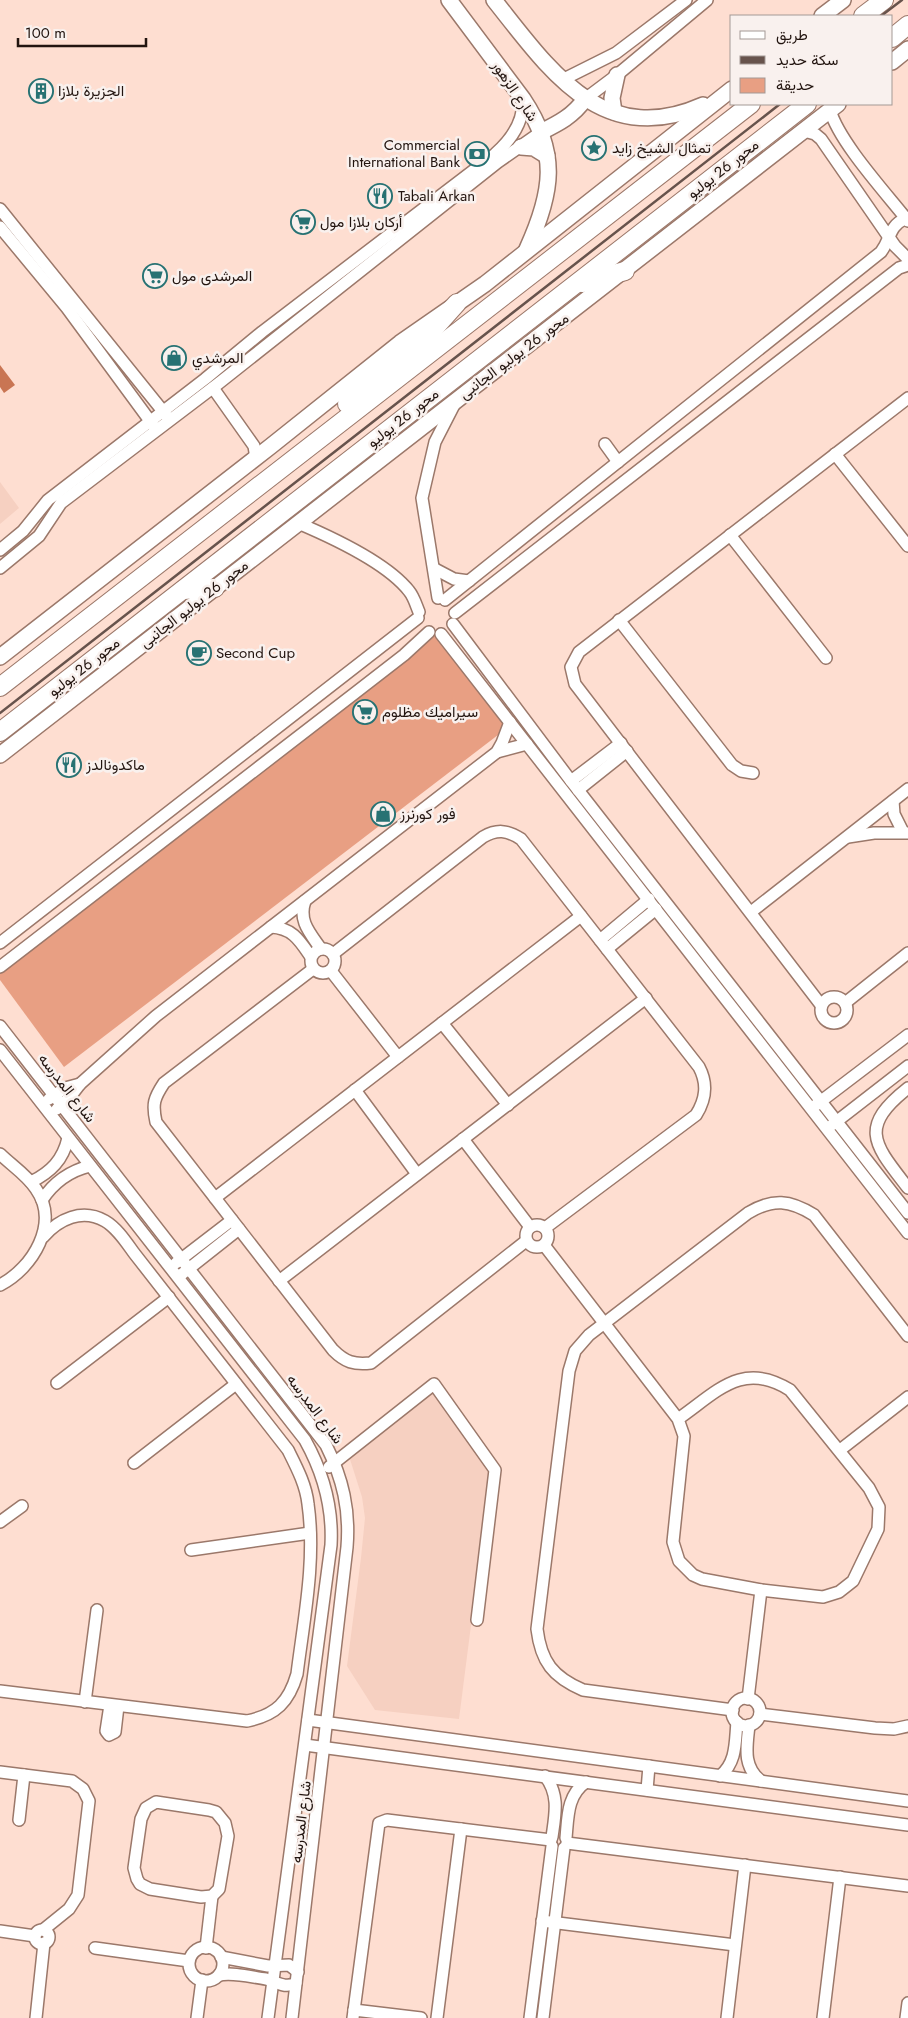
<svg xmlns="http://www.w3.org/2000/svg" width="908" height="2018" viewBox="0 0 908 2018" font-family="Jost,Vazirmatn,sans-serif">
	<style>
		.built { fill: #f6d0c1 }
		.green { fill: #e89f83 }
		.water { fill: #c97553 }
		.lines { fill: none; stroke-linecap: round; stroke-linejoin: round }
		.minor-casing { stroke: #9b786a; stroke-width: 14 }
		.major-casing { stroke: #9b786a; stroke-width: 18 }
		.highway-casing { stroke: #9b786a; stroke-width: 20 }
		.minor { stroke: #fff; stroke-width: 11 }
		.major { stroke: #fff; stroke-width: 15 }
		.highway { stroke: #fff; stroke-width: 18 }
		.rail { stroke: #67534c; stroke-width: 2.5 }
		.labels { text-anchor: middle; stroke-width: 5; stroke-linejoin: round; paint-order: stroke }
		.poi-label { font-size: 15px; fill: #22140f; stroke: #f9f1ee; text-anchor: start }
		.street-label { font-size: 15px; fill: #22140f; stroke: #f9f1ee }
	</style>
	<rect width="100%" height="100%" fill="#feded1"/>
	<g class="built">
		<path d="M0,482L19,508L0,524Z"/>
		<path d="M432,1391L491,1469L459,1719L375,1710L347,1666L361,1558L365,1518L362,1497L348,1453Z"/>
	</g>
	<path class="green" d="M441,629L515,722L64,1067L0,980V971Z"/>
	<path class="water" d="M0,365L15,385L4,393L0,387Z"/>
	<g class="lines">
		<defs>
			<g id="minor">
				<path d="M562,80L616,53L686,0"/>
				<path d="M585,99L617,75L707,0"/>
				<path d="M830,110C839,142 886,193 908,221"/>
				<path d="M804,131L815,134L821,139L895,246L908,259"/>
				<path d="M0,209L166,415"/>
				<path d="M0,227L67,308L153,425"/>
				<path d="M213,388L254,446L256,458"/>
				<path d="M605,444L618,462"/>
				<path d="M835,454L908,546"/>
				<path d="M298,523C331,537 387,563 409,591C414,597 416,605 419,612"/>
				<path d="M730,535L826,658"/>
				<path d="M0,550L23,531L48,500L205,379L262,332L495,154C511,140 524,121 523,99"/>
				<path d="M0,568L39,536L61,503L219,383L498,162L541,132"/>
				<path d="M435,569L454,579L469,581"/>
				<path d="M438,598L422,498L435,442L455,403"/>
				<path d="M445,600L881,252C892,237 888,227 906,218"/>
				<path d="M455,613L899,268L908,265"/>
				<path d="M619,620L732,765L741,771L753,773"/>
				<path d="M453,624L571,781L908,1213"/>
				<path d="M441,634L908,1233"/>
				<path d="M497,752L527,744"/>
				<path d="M571,781L621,743"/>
				<path d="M578,790L627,751"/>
				<path d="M893,801L894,814L903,832"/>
				<path d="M848,837L874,833H908"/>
				<path d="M305,901C298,921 310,933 321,949"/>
				<path d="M751,912L908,789"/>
				<path d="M271,927C293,928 300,941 311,957"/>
				<path d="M600,940L649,899"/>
				<path d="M0,943L418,618"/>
				<circle cx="323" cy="961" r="12"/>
				<path d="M607,949L656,909"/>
				<path d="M333,954L483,837C497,829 507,830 521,839L699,1067C708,1084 706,1099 696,1115L545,1228"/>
				<path d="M0,967L355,693L404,655L429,632"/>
				<path d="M313,969L164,1083C154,1098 152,1104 156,1122L333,1350C345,1362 354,1365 371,1363L526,1241"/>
				<path d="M331,971L398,1057"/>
				<circle cx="834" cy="1010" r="13"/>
				<path d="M845,1003L908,953"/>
				<path d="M821,1005L575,684L571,667L579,652L908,398"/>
				<path d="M442,1023L508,1105"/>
				<path d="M0,1026L326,1445C343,1479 350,1510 347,1547L292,2018"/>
				<path d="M0,1050L305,1440C324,1474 333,1507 331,1545L268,2018"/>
				<path d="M908,1088C857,1128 875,1145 908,1188"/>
				<path d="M355,1090L417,1174"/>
				<path d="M49,1099L65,1088L80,1084"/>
				<path d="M816,1105L908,1035"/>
				<path d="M57,1109L70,1097L80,1084L156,1016L497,752L502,743L510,722"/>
				<path d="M832,1125L908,1066"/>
				<path d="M463,1139L530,1227"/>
				<path d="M0,1154C11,1165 27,1175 36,1189C60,1223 33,1268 0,1285"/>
				<path d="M31,1182C51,1172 63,1160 68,1138"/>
				<path d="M215,1198L581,916"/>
				<path d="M42,1200C54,1182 69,1171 90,1166"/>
				<circle cx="537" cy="1236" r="11"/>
				<path d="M544,1245L678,1419L684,1436L673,1542L679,1561L693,1575L702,1579L761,1590L823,1597L839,1592L853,1581L878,1529L879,1507L869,1488L790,1390C742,1360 717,1392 678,1419"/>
				<path d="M176,1263L232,1220"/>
				<path d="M182,1274L239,1229"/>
				<path d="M279,1281L646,998"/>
				<path d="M57,1383L169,1297"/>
				<path d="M840,1450L908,1397"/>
				<path d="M134,1463L236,1384"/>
				<path d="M329,1467L434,1384L495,1470L477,1620"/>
				<path d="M0,1522L22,1506"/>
				<path d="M191,1550L310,1533"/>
				<path d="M0,1691L247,1721C276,1715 289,1702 297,1674C304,1618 316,1560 308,1504C306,1485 297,1468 288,1450L134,1253C126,1242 117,1228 105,1221C82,1208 59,1219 43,1237"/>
				<circle cx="746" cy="1712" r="14"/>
				<path d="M748,1699L761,1590"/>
				<path d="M85,1702L97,1610"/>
				<path d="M110,1705L106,1731L109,1735L115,1732L118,1706"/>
				<path d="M733,1710L583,1690C553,1677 541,1662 537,1629L569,1371L575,1351L589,1335L748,1213C773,1198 790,1200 814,1215L908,1336"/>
				<path d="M760,1714L875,1728L894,1729L908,1726"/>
				<path d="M308,1720L908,1801"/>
				<path d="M749,1725C747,1746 742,1766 761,1781"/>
				<path d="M305,1745L908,1825"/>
				<path d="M0,1772L72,1781L83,1789L89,1801L78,1895L69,1909L43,1930"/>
				<path d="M545,1776C560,1795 555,1815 552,1837"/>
				<path d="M720,1776C737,1762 735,1742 737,1722"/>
				<path d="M647,1790L649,1766"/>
				<path d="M156,1802L209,1810L216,1812L225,1823L228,1836L219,1889L212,1896L201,1897L150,1889L140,1884L137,1879L134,1868L141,1819L146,1808Z"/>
				<path d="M19,1820L24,1775"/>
				<path d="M566,1838C568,1817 567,1795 586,1782"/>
				<path d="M567,1843L908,1886"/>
				<path d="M542,1921L735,1945"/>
				<circle cx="42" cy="1937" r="7"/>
				<path d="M0,1931L35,1936"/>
				<circle cx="206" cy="1964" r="17"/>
				<path d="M95,1948L189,1961"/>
				<path d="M206,1948L212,1896"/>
				<path d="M221,1957L268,1966L289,1965L298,1972"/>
				<path d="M219,1975C234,1972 251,1977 266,1979C277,1982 285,1989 296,1983"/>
				<path d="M354,2010L421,2018"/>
				<path d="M36,2018L44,1943"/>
				<path d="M197,2018L202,1980"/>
				<path d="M353,2018L379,1823L387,1820L551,1840"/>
				<path d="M437,2018L461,1829"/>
				<path d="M530,2018L552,1846"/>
				<path d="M543,2018L564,1848"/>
				<path d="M727,2018L745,1865"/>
				<path d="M823,2018L840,1877"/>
				<path d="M906,2018L908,2003"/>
			</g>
			<g id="major">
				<path d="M449,0L523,99C559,153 553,192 527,249"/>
				<path d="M494,0C549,69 602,150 703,105"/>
				<path d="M822,16L843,0"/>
				<path d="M892,62L908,49"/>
				<path d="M614,112L612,98L617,75"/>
				<path d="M541,132C559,123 573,116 585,99"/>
				<path d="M521,147L534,148L547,156"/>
				<path d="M0,657L271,446L400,343L485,284L732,89"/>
				<path d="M0,755L838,104"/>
			</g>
			<g id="highway">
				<path d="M863,16L884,0"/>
				<path d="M892,38L908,25"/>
				<path d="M582,283L625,271"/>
				<path d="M347,404L432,331L457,303"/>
				<path d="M183,590L215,588"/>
				<path d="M0,687L751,104"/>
				<path d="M0,732L807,104"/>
			</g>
		</defs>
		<use href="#minor" class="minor-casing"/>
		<use href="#major" class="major-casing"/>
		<use href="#highway" class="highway-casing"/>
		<use href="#minor" class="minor"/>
		<use href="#major" class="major"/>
		<use href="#highway" class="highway"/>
		<g class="rail">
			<path d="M881,16L902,0"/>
			<path d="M0,713L780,104"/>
		</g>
	</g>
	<defs>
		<symbol id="building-ring" viewBox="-11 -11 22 22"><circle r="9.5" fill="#f9f1ee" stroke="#277273" stroke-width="1.5"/><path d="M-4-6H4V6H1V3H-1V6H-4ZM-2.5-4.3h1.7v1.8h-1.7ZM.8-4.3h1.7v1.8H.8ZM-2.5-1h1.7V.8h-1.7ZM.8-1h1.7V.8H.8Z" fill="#277273"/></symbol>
		<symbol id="sight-ring" viewBox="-11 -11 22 22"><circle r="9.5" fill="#f9f1ee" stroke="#277273" stroke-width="1.5"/><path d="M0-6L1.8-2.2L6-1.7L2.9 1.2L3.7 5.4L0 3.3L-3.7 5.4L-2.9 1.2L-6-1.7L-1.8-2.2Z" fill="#277273"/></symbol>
		<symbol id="bank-ring" viewBox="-11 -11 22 22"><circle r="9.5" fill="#f9f1ee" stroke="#277273" stroke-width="1.5"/><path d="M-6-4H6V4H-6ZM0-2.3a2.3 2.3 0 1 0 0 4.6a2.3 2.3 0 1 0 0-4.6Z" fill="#277273"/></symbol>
		<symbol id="restaurant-ring" viewBox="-11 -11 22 22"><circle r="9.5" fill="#f9f1ee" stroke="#277273" stroke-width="1.5"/><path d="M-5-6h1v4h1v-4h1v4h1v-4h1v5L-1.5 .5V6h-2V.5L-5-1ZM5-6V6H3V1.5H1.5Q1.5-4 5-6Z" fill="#277273"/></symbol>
		<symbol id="supermarket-ring" viewBox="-11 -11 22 22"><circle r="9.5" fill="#f9f1ee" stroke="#277273" stroke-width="1.5"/><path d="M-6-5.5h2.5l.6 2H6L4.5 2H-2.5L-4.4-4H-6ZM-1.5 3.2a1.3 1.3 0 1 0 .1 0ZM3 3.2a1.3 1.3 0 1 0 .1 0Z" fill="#277273"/></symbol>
		<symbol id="shop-ring" viewBox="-11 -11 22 22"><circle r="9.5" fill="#f9f1ee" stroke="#277273" stroke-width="1.5"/><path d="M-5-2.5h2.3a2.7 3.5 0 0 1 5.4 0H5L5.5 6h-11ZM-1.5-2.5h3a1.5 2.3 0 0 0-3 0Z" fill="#277273"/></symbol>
		<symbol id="cafe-ring" viewBox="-11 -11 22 22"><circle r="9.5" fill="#f9f1ee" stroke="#277273" stroke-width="1.5"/><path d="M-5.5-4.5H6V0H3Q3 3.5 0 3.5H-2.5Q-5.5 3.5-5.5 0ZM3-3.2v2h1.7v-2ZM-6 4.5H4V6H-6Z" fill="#277273"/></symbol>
	</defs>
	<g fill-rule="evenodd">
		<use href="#building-ring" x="27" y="77" width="28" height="28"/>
		<use href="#sight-ring" x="580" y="134" width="28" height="28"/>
		<use href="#bank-ring" x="463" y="140" width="28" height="28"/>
		<use href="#restaurant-ring" x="366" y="182" width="28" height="28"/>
		<use href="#supermarket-ring" x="289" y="208" width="28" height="28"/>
		<use href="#supermarket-ring" x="141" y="262" width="28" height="28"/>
		<use href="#shop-ring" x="160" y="344" width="28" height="28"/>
		<use href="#cafe-ring" x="185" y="639" width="28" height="28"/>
		<use href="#supermarket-ring" x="351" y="698" width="28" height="28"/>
		<use href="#restaurant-ring" x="55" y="751" width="28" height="28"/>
		<use href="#shop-ring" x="369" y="800" width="28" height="28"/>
	</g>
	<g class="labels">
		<g class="poi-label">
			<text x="58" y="96">الجزيرة بلازا</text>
			<text x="460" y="150" text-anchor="end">Commercial<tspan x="460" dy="17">International Bank</tspan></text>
			<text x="612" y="153">تمثال الشيخ زايد</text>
			<text x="398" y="201">Tabali Arkan</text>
			<text x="320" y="227">أركان بلازا مول</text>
			<text x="172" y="281">المرشدى مول</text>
			<text x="192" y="363">المرشدي</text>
			<text x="216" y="658">Second Cup</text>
			<text x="382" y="717">سيراميك مظلوم</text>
			<text x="86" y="770">ماكدونالدز</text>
			<text x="400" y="819">فور كورنرز</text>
		</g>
		<g class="street-label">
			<text transform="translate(515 91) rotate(56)" y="5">شارع الزهور</text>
			<text transform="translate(723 169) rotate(-38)" y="5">محور 26 يوليو</text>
			<text transform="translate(514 356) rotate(-37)" y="5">محور 26 يوليو الجانبى</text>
			<text transform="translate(403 418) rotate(-38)" y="5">محور 26 يوليو</text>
			<text transform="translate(194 604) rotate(-38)" y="5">محور 26 يوليو الجانبى</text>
			<text transform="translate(84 667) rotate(-38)" y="5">محور 26 يوليو</text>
			<text transform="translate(67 1088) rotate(52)" y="5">شارع المدرسه</text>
			<text transform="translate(315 1409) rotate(53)" y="5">شارع المدرسه</text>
			<text transform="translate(301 1822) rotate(-83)" y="5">شارع المدرسه</text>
		</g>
	</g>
	<rect x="730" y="15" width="162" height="90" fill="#f9f1ee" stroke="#a39995"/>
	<rect x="740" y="31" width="25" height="8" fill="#ffffff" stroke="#a39995"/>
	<text x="776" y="40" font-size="15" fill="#22140f">طريق</text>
	<rect x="740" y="56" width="25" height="8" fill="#67534c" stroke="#a39995"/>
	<text x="776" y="65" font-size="15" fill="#22140f">سكة حديد</text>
	<rect x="740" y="78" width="25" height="15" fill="#e89f83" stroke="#a39995"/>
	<text x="776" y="90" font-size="15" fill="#22140f">حديقة</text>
	<path d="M18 38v8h128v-8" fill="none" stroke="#22140f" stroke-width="2.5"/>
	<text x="25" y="38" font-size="15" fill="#22140f" stroke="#f9f1ee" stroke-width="4" paint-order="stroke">100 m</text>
</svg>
